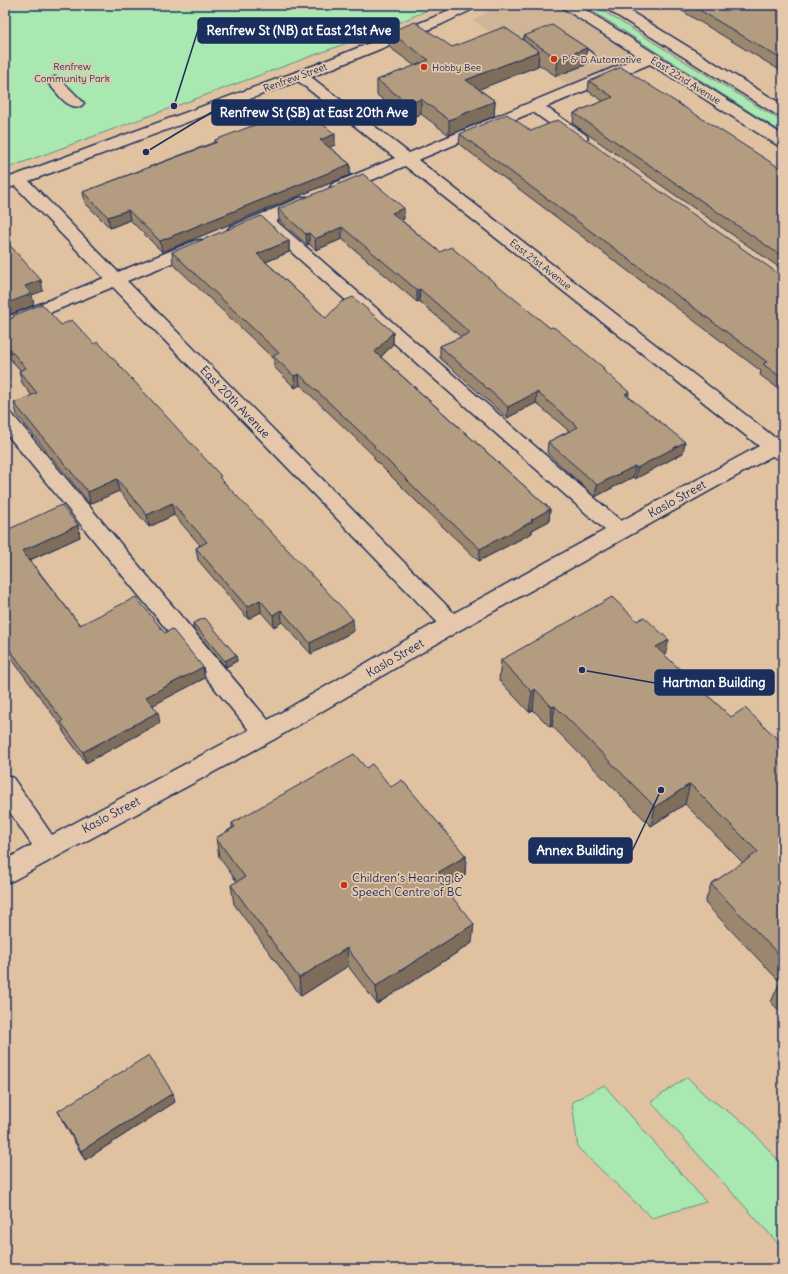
<svg xmlns="http://www.w3.org/2000/svg" width="788" height="1274" viewBox="0 0 788 1274" font-family="Delius,sans-serif">
	<style>
		.built { fill: #cfb496 }
		.green { fill: #a9e8b0; stroke: #628c87 }
		.lines { fill: none; stroke-linecap: round; stroke-linejoin: round }
		.minor-casing { stroke: #1b2f5e; stroke-width: 3 }
		.minor { fill: #e5c8ac; fill-rule: evenodd }
		.wall { fill: #9b866e; stroke: #1b2f5e }
		.shaded-wall { fill: #7e6d5a; stroke: #1b2f5e }
		.building { fill: #b49c80; stroke: #1b2f5e }
		.poi-dot { fill: #c8321e; stroke: #e5c8ac; stroke-width: 1.5 }
		.labels { text-anchor: middle; stroke-width: 3.5; stroke-linejoin: round; paint-order: stroke }
		.far-poi-label { font-size: 10px; fill: #1b2f5e; stroke: #e5c8ac; text-anchor: start }
		.far-park-label { font-size: 10px; fill: #223862; stroke: #e5c8ac }
		.far-street-label { font-size: 10px; fill: #1b2f5e; stroke: #e5c8ac }
		.street-label { font-size: 12px; fill: #1b2f5e; stroke: #e5c8ac }
		.poi-label { font-size: 12px; fill: #1b2f5e; stroke: #e5c8ac; text-anchor: start }
		.leader { fill: none; stroke: #1b2f5e; stroke-width: 1.5 }
		.callout-dot { fill: #1b2f5e; stroke: #e5c8ac; stroke-width: 1.5 }
		.callout { fill: #1b2f5e; stroke: #1b2f5e; stroke-width: 1.5 }
		.callout-label { font-size: 13px; text-anchor: middle; font-weight: bold; fill: #fff }
	</style>
	<rect width="100%" height="100%" fill="#e0c2a1"/>
	<filter id="ink" filterUnits="userSpaceOnUse"><feTurbulence type="fractalNoise" baseFrequency=".025" numOctaves="2"/><feDisplacementMap in="SourceGraphic" scale="8" xChannelSelector="R" yChannelSelector="G"/><feConvolveMatrix kernelMatrix="1 2 1 2 8 2 1 2 1" color-interpolation-filters="sRGB"/></filter>
	<g filter="url(#ink)">
		<path class="built" d="M501,5H555L634,56L627,65L571,87L473,20Z"/>
		<g class="green">
			<path d="M5,5H439L385,29L5,169Z"/>
			<path d="M583,5H593L783,122V133Z"/>
			<path d="M687,1077L706,1096L747,1125L783,1166V1249L651,1102Z"/>
			<path d="M604,1085L706,1202L652,1218L578,1148L572,1102Z"/>
		</g>
		<g class="lines">
			<defs>
				<g id="minor">
					<path d="M459,5H477L475,8L442,24L311,77L409,153L639,57L563,8L561,5H578L783,135V147L777,145L650,64L546,107L586,135L588,138L586,141L580,143L574,141L533,112L418,160L774,437L783,434V461L772,456L460,630L273,740L14,880L5,883V860L32,845L5,805V775L13,778L52,835L249,730L5,432V412L12,414L268,720L437,622L113,287L5,331V318L104,278L15,186L5,189V179L315,65L432,18ZM298,81L395,158L332,184L330,188L332,192L338,193L344,192L405,166L759,446L621,521L276,221L312,206L314,202L312,198L306,197L300,198L230,227L227,231L230,235L236,236L242,235L262,226L605,530L454,613L127,281L207,249L210,245L207,241L201,240L195,241L118,272L29,181Z"/>
					<path d="M603,5H620L783,105V117L777,115L605,8Z"/>
					<path d="M560,34L565,35L593,54L595,57L593,60L588,61L583,60L555,41L553,38L555,35Z"/>
					<path d="M55,77L60,79L84,103L81,106C68,110 58,94 50,85L47,82L50,79Z"/>
				</g>
			</defs>
			<use href="#minor" class="minor-casing"/>
			<use href="#minor" class="minor"/>
		</g>
		<g class="wall">
			<path d="M672,5H783V72Z"/>
			<path d="M389,32L452,47L523,40L524,36L585,65L556,76L538,64V66L479,89L495,101L494,116L449,135L421,114L409,119L377,95V80L415,66L389,47Z"/>
			<path d="M589,81L783,170V270L573,124L574,113L603,101L588,91Z"/>
			<path d="M531,131L779,274L783,275V392L760,375L761,371L459,144L460,134Z"/>
			<path d="M215,140L335,145L329,147L350,164V175L162,252L130,220L110,228L85,203L83,192L215,142Z"/>
			<path d="M278,209L404,219L401,220L440,252L550,328L604,371L683,453L635,479L633,477L595,497L547,453L548,442L569,431L536,403L507,418L440,358V346L461,337L419,301L417,302L342,239L316,250L309,244L307,245L279,220Z"/>
			<path d="M289,241V252L266,262L326,318L393,332V344L381,357L550,509L549,521L532,530V533L479,561L423,508L374,459V456L300,385L295,388L274,367V359L173,264L172,252Z"/>
			<path d="M13,316L61,325L221,479L354,631L311,654L282,622L274,627L261,612L248,619L198,560L196,548L200,545L174,515L149,527L119,491L90,504L17,415L14,403L32,396L22,383L19,371H21L5,353V321L14,317Z"/>
			<path d="M78,525L80,537L30,560L80,625L165,633L203,667L205,678L153,705L160,723L86,763L64,733L62,727L5,650V531Z"/>
			<path d="M193,623L236,655L237,661L226,667L194,630Z"/>
			<path d="M665,656L731,717L783,744V1015L771,1002L779,984L781,983L705,903L711,884L743,863L685,804L651,826L552,726L550,727L533,710L529,712L499,680L501,660Z"/>
			<path d="M366,768L391,787L466,856L465,875L444,888L472,943L377,1004L348,966L301,996L234,904L231,885L237,882L219,857L216,838L232,828V823Z"/>
			<path d="M175,1102L85,1160L62,1120L58,1111Z"/>
		</g>
		<g class="shaded-wall">
			<path d="M587,48L585,65L556,76L558,59Z"/>
			<path d="M539,51L538,66L465,95L466,80Z"/>
			<path d="M421,99V114L409,119V104Z"/>
			<path d="M495,101L494,116L449,135V120Z"/>
			<path d="M335,134V145L320,151V140Z"/>
			<path d="M350,164V175L162,252L160,241Z"/>
			<path d="M404,208V219L392,224V213Z"/>
			<path d="M128,210L130,220L110,228L108,217Z"/>
			<path d="M342,227V239L316,250L315,239Z"/>
			<path d="M309,233V244L307,245L306,234Z"/>
			<path d="M289,241V252L258,265L257,254Z"/>
			<path d="M41,280L43,291L32,295L34,305L6,316L5,304L25,286Z"/>
			<path d="M420,289L419,301L417,302V290Z"/>
			<path d="M393,332V344L375,363V352Z"/>
			<path d="M299,374L300,385L295,388L294,376Z"/>
			<path d="M537,392L536,403L507,418L508,407Z"/>
			<path d="M629,392L628,403L625,394Z"/>
			<path d="M685,442L683,453L635,479L637,468Z"/>
			<path d="M635,466L633,477L595,497L597,485Z"/>
			<path d="M117,479L119,491L90,504L88,492Z"/>
			<path d="M172,503L174,515L149,527L147,515Z"/>
			<path d="M550,509L549,521L532,530V533L479,561L480,549L531,520Z"/>
			<path d="M78,525L80,537L25,562L22,551Z"/>
			<path d="M260,600L261,612L248,619L247,607Z"/>
			<path d="M281,610L282,622L274,627L273,615Z"/>
			<path d="M353,619L354,631L311,654L310,643Z"/>
			<path d="M669,640L664,660L656,647Z"/>
			<path d="M236,655L237,661L226,667L225,661Z"/>
			<path d="M203,667L205,678L148,708L146,697Z"/>
			<path d="M535,689L533,710L529,712L532,692Z"/>
			<path d="M555,706L552,726L550,727L552,707Z"/>
			<path d="M158,712L160,723L86,763L83,752Z"/>
			<path d="M690,784L685,804L651,826L655,807Z"/>
			<path d="M466,856L465,875L433,895L434,875Z"/>
			<path d="M474,924L472,943L377,1004L376,986Z"/>
			<path d="M347,948L348,966L301,996L299,978Z"/>
			<path d="M173,1093L175,1102L85,1160L81,1151Z"/>
		</g>
		<g class="building">
			<path d="M691,5H783V60Z"/>
			<path d="M415,22L452,47L504,27L539,51L466,80L495,101L449,120L421,99L409,104L377,80L429,60L389,32Z"/>
			<path d="M552,25L587,48L558,59L524,36Z"/>
			<path d="M621,67L783,170V257L574,113L613,97L589,81Z"/>
			<path d="M303,109L335,134L320,140L350,164L160,241L128,210L108,217L83,192L217,142L215,140L268,120L269,122Z"/>
			<path d="M507,114L531,131L558,120L779,274L783,275V379L763,364L767,362L460,134Z"/>
			<path d="M363,174L404,208L392,213L440,252L451,247L550,328L552,327L555,328L604,368L602,369L629,392L625,394L685,442L637,468L635,466L597,485L548,442L578,427L537,392L508,407L440,346L470,333L420,289L417,290L342,227L315,239L309,233L306,234L278,209Z"/>
			<path d="M261,216L289,241L257,254L326,318L341,302L353,297L393,332L375,352L550,509L531,520L533,521L480,549L423,496L374,447L375,446L299,374L294,376L273,356L279,353L172,252Z"/>
			<path d="M5,240L41,280L25,286L31,294L5,304Z"/>
			<path d="M42,304L61,325L72,320L94,344L98,342L221,476L219,477L353,619L310,643L281,610L273,615L260,600L247,607L196,548L207,542L172,503L147,515L117,479L88,492L14,403L37,393L19,371L26,368L5,344V321L14,317L13,316Z"/>
			<path d="M61,505L78,525L22,551L80,625L136,597L165,633L172,629L203,667L146,697L158,712L83,752L61,722L63,721L5,643V531Z"/>
			<path d="M612,597L637,621L644,617L669,640L656,647L731,717L745,708L783,744V959L711,884L758,852L690,784L655,807L555,706L552,707L535,689L532,692L501,660Z"/>
			<path d="M205,618L236,655L225,661L193,623Z"/>
			<path d="M354,754L366,768L372,764L391,787L402,780L466,856L434,875L474,924L376,986L347,948L299,978L231,885L245,877L216,838L235,827L232,823Z"/>
			<path d="M783,981V989L779,984Z"/>
			<path d="M149,1055L173,1093L81,1151L58,1111Z"/>
		</g>
	</g>
	<g class="poi-dot">
		<circle cx="554" cy="59" r="4"/>
		<circle cx="424" cy="67" r="4"/>
		<circle cx="344" cy="885" r="4"/>
	</g>
	<g class="labels">
		<g class="far-poi-label">
			<text x="562" y="63">P &amp; D Automotive</text>
			<text x="432" y="71">Hobby Bee</text>
		</g>
		<g class="far-park-label">
			<text x="72" y="70">Renfrew<tspan x="72" dy="12">Community Park</tspan></text>
		</g>
		<g class="far-street-label">
			<text transform="translate(295 77) rotate(-20)" y="4">Renfrew Street</text>
			<text transform="translate(686 80) rotate(32)" y="4">East 22nd Avenue</text>
			<text transform="translate(541 264) rotate(38)" y="4">East 21st Avenue</text>
		</g>
		<g class="street-label">
			<text transform="translate(235 402) rotate(46)" y="4">East 20th Avenue</text>
			<text transform="translate(677 499) rotate(-29)" y="4">Kaslo Street</text>
			<text transform="translate(395 658) rotate(-30)" y="4">Kaslo Street</text>
			<text transform="translate(111 815) rotate(-28)" y="4">Kaslo Street</text>
		</g>
		<g class="poi-label">
			<text x="352" y="882">Children’s Hearing &amp;<tspan x="352" dy="14">Speech Centre of BC</tspan></text>
		</g>
	</g>
	<path class="leader" d="M174 106L198 30M146 152L212 112M582 670L655 683M661 790L632 851"/>
	<g class="callout-dot">
		<circle cx="174" cy="106" r="4"/>
		<circle cx="146" cy="152" r="4"/>
		<circle cx="582" cy="670" r="4"/>
		<circle cx="661" cy="790" r="4"/>
	</g>
	<g class="callout">
		<rect x="198" y="18" width="201" height="25" rx="4"/>
		<rect x="212" y="100" width="204" height="25" rx="4"/>
		<rect x="655" y="670" width="119" height="25" rx="4"/>
		<rect x="529" y="838" width="103" height="25" rx="4"/>
	</g>
	<g class="callout-label">
		<text x="299" y="35">Renfrew St (NB) at East 21st Ave</text>
		<text x="314" y="117">Renfrew St (SB) at East 20th Ave</text>
		<text x="714" y="687">Hartman Building</text>
		<text x="580" y="855">Annex Building</text>
	</g>
	<rect width="788" height="1274" fill="none" stroke="#e5c8ac" stroke-width="20"/>
	<rect x="10" y="10" width="768" height="1254" fill="none" stroke="#1b2f5e" stroke-width="1.5" filter="url(#ink)"/>
</svg>
